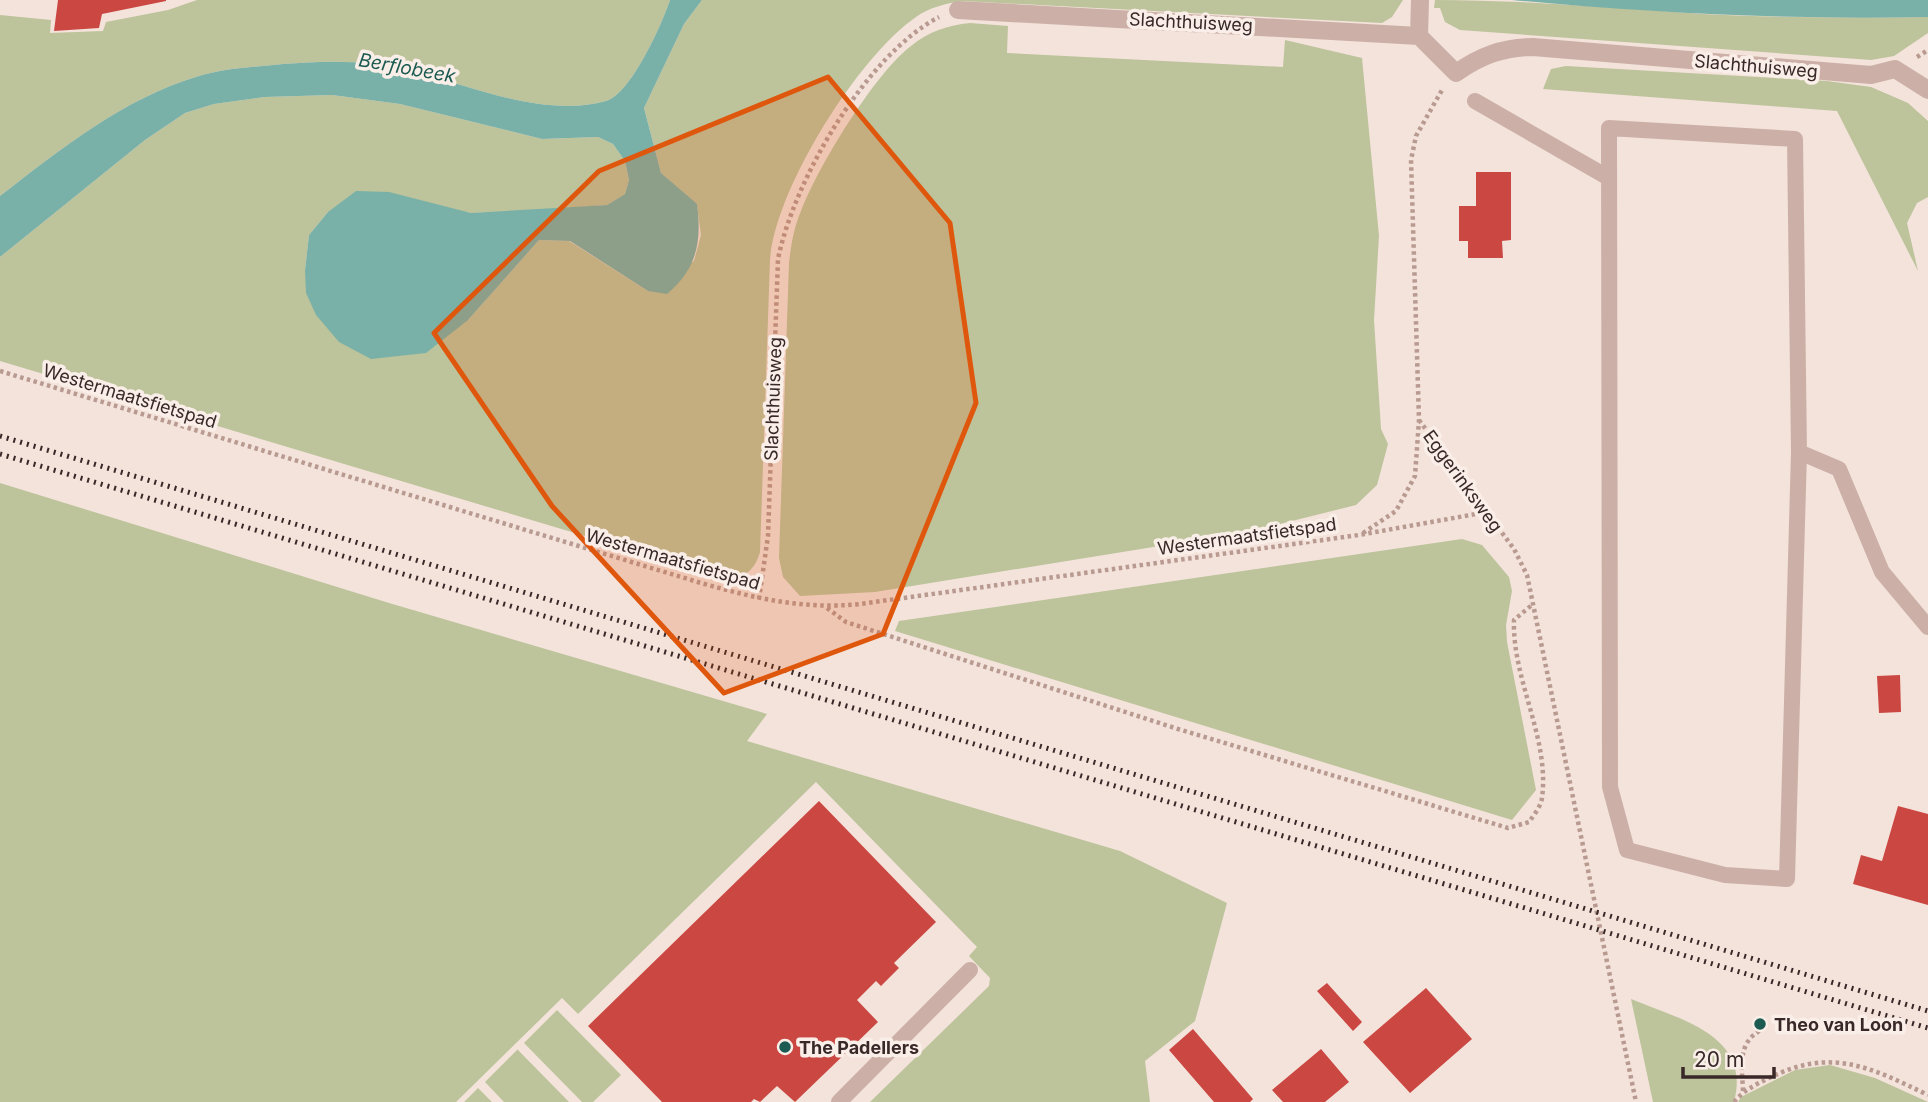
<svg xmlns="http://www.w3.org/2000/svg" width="1928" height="1102" font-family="Inter,sans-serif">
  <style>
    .green { fill: #bdc39b }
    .water { fill: #79b1a8 }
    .building { fill: #cb4742 }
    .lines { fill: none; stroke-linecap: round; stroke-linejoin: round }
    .path { stroke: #b89a91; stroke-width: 4.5; stroke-dasharray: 3.5 3.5; stroke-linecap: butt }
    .service { stroke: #ccb0a7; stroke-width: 16 }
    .minor { stroke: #ccb0a7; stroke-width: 18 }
    .rail { stroke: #382928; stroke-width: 5; stroke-dasharray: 2 5; stroke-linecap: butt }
    .marked { fill: #df570d; fill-opacity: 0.2; stroke: #df570d; stroke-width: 5; stroke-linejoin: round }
    .poi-dot { fill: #1b5b52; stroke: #faeee8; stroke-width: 2.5 }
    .labels { text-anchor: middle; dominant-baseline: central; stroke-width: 7; stroke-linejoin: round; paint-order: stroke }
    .street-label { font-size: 18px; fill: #382928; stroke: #faeee8 }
    .poi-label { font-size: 18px; font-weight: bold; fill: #382928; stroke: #faeee8; text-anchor: start }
    .water-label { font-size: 19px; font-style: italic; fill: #1b5b52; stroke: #faeee8 }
  </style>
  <rect width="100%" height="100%" fill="#f3e3db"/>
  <path class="green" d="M197,0H670C662,24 631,94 606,101C547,118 476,88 420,73C374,60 330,60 283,64C255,67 226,68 199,76C124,98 61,149 0,196V15L51,20L50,33L103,31L106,22L168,10Z
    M702,0H1403L1392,17L1382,23L961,1C945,4 930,7 916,17C858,57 775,189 770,260L760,552C756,567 747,576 732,580L0,361V257L145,140L185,113L214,104L265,97L332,95L400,104L542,139L598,137L613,144L625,161L629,180L625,194L607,205L511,212L471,213L437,207L328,212L309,235L305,270L468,320L539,240L569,241L648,291L694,261L701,235L697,205L661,173L644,108L684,24Z
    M1435,0C1525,0 1614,8 1703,14C1778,18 1853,18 1928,17V33L1894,56L1871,60L1460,30L1445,22L1440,8H1434Z
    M970,23L1008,26L1007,53L1283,67L1285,40L1362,58L1379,236L1374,320L1381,429L1388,444L1377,485L1356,505L1252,531L875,592L800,596L783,577L779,558L789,263C791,245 794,227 801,211C818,167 874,74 911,46C928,32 948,25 970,23Z
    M1566,66L1827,81L1871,87L1908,103L1928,121V197L1917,203L1907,223L1918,271L1837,111L1543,89L1551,69Z
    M0,483L389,603L767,714L747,741L1120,851L1227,903L1195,1021L1145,1061L1150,1102H870L989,986L990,978L969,956L977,947L816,782L578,1014L562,998L456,1102H0Z
    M1462,539L1482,545L1509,577L1512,591L1506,625L1507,642L1536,790L1512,820L895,631L899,621Z
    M1631,999C1678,1019 1752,1034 1734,1102H1653Z
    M557,1010L621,1075L593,1102H582L524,1043Z
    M518,1049V1050L569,1102H504L485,1082Z
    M1830,1065L1875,1078L1928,1102H1738L1741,1097L1795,1070Z
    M478,1088L492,1102H464Z"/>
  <path class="water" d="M670,0H702L684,24L644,108L661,173L697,204C702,241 697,269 667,294L648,291L570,241L539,240L468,320L426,353L371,359L339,342L316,315L306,293L305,270L309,235L328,212L356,191L389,192L471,213L607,205L625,194L629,180L625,161L613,144L598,137L542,139L400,104L332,95L265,97L214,104L185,113L145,140L0,257V196C61,149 124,98 199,76C226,68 255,67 283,64C330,60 374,60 420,73C476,88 547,118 606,101C631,94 662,24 670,0Z
    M1512,0H1928V17C1789,20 1650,13 1512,0Z"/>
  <path class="building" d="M58,0H166V1L102,14L99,28L54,31Z
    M1476,172H1511V240L1502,241L1503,258H1468V241H1459V206H1476Z
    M1900,675L1901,712L1879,713L1877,676Z
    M819,801L936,922L894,963L899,968L881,986L876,981L857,1000L878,1022L795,1102L777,1086L760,1102L754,1099L751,1102H662L588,1026Z
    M1898,806L1928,814V905L1853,884L1861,855L1882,861Z
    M1327,983L1362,1022L1353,1031L1317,991Z
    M1426,988L1472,1039L1410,1093L1363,1042Z
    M1193,1029L1253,1099L1250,1102H1214L1169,1050Z
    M1321,1049L1349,1082L1325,1102H1283L1272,1090Z"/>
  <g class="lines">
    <path class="path" d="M1917,57L1928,50
      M0,371L701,583C754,598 804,610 860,604L1359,535L1487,512
      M1419,420L1514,549L1527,575L1636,1102
      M1363,533L1396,511L1415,476L1419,420L1411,160L1416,136L1442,90
      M759,599L768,536L778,259C794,180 866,55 939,17
      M827,608L846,622L1178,729L1508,828L1529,822C1534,815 1541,806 1542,798C1550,738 1512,680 1514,620L1533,604
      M1743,1091C1742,1066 1737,1043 1761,1030
      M1734,1102C1744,1090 1755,1085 1769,1078C1831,1047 1870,1067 1928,1095"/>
    <path class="service" d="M1475,101L1609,178
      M1799,452L1787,879L1725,875L1627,850L1610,787L1609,128L1795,139L1799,452L1839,469L1882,572L1928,627
      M839,1102L970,970"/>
    <path class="minor" d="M958,10L1419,36L1456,73C1480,56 1503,47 1533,47L1871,75L1895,69L1928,90
      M1419,36L1420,0"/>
    <path class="rail" d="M0,436L1928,1011
      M0,454L1928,1028"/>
  </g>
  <path class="marked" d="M828,77L950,223L976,403L883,634L724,693L552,506L434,333L599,171Z"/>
  <g class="poi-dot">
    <circle cx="1760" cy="1024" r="7"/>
    <circle cx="785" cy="1047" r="7"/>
  </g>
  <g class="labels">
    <g class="street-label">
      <text transform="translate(1191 22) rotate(3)">Slachthuisweg</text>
      <text transform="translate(1756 66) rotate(5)">Slachthuisweg</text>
      <text transform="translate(130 396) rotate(17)">Westermaatsfietspad</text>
      <text transform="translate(773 399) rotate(-88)">Slachthuisweg</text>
      <text transform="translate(1463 481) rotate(54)">Eggerinksweg</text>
      <text transform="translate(1247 536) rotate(-8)">Westermaatsfietspad</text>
      <text transform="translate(673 559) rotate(16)">Westermaatsfietspad</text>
    </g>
    <g class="poi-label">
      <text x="1774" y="1024">Theo van Loon</text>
      <text x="799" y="1047">The Padellers</text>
    </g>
    <g class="water-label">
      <text transform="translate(407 68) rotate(10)">Berflobeek</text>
    </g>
  </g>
  <path d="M1683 1067v10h91v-10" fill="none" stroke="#382928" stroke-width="3.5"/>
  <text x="1694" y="1067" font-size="21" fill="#382928" stroke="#faeee8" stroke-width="5" paint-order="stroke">20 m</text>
</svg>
